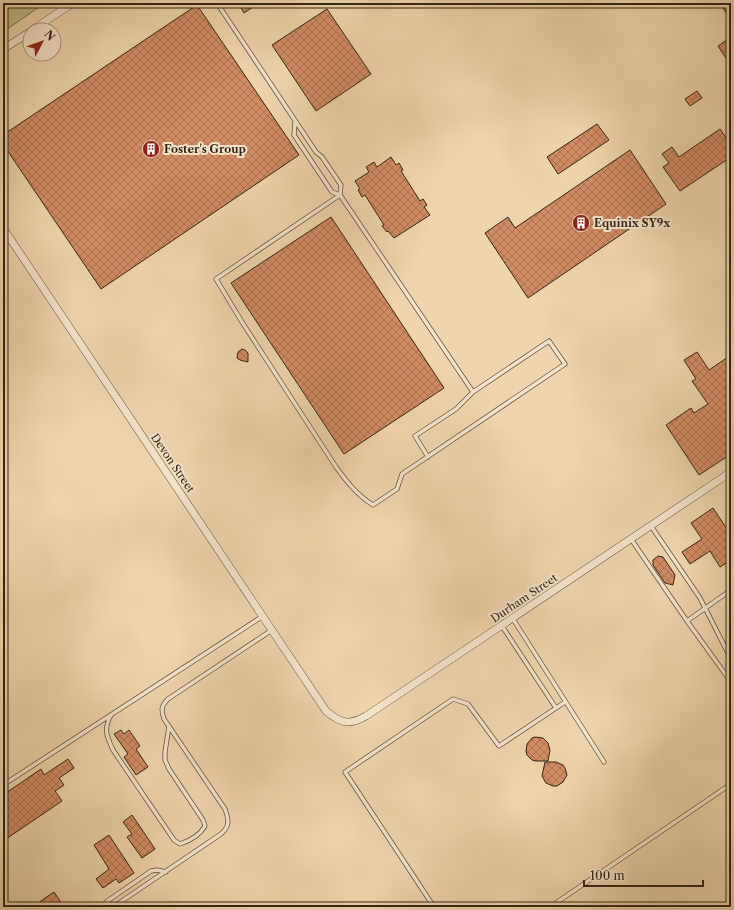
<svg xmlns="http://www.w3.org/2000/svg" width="734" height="910" font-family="'Libre Caslon Text',serif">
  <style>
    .green { fill: #c1ba84; stroke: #7a6f4c }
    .building { fill: url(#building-cross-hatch); stroke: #322415 }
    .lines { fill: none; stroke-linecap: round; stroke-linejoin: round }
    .lane-casing { stroke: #61503b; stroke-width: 5 }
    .street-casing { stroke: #61503b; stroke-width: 8 }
    .lane { stroke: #f5e3ca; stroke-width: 3.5 }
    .street { stroke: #f5e3ca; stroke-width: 7 }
    .labels { text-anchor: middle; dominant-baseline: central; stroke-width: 4; stroke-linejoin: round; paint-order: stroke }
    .poi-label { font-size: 11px; font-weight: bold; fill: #322415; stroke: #f5e3ca; text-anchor: start }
    .street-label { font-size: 11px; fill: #322415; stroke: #f5e3ca }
  </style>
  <defs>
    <pattern id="building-cross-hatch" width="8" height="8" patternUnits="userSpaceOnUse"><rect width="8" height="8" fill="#d28c65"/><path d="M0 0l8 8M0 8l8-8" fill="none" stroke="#ab7252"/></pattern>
  </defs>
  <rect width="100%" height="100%" fill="#efd4ad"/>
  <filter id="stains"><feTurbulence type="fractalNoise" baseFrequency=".005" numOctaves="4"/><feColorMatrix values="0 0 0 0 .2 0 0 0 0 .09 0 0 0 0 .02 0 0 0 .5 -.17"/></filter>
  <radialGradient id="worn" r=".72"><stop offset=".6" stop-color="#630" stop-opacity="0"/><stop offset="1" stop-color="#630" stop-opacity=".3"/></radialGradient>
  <path class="green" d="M3,3H45L3,32Z"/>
  <path class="building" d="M238,3H259L244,13Z
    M731,3V20L723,8Z
    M197,5L299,155L101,289L3,144V135Z
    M327,9L371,74L316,111L272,45Z
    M731,37V66L718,46Z
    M697,91L702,98L690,106L685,99Z
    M597,124L609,140L558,174L547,157Z
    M720,129L731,145V157L680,191L663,167L669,163L662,154L672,147L679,157Z
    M630,150L666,204L528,298L485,233L508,217L515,228Z
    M391,157L396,165L399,163L403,170L401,171L420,201L423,199L427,205L424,207L430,215L394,238L388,231L387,232L382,226L384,225L365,195L362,197L358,190L360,189L355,181L369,172L366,167L374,162L377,167Z
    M331,217L444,388L344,454L231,283Z
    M242,349L245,350L248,353V362L240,360L237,358L238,352Z
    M697,352L709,370L731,355V378L727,381L731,388V454L699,475L666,425L691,408L694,413L708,404L692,381L696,379L684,360Z
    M713,508L731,535V560L720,567L710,551L690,564L682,552L702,539L691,523Z
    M658,556L663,557L675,575L673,585L665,583L653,565V560Z
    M121,730L124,734L129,730L140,746L136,749L148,767L136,775L124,757L128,754L114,734Z
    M535,737L543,738L548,743L550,750L548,761H536L532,760L527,755L526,751L527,744L532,738Z
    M68,759L74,768L59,778L64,785L55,791L62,801L3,841V795L41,769L44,775Z
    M545,762H556L563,765L565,768L567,775L563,782L557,786H553L546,783L542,776Z
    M132,815L155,849L142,858L127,837L132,834L123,822Z
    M109,835L134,873L119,883L116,879L103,888L96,879L109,869L94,845Z
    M54,892L64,907H32Z"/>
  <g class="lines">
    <defs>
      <path id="lane" d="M217,3L316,152L322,157L341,185L340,195
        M295,122L294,135L332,192L340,195L473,392
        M340,195L216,279L242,322L336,467C347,482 357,495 373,505L397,489L402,474L565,364L549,341L473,392L456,409L415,436L428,457
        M651,526L700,598L731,659
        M631,539L687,621L731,682
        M513,619L604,762
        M687,621L731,590
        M502,626L556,708
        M111,715C103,729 107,737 113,750L174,840L180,844C189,841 200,835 205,826L203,820L169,769L165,760V752L169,726
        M3,785L263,616
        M103,907L106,902L151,871L157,870L166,872
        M113,907L221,834C230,826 229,820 225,809L164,719C161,710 161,706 168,699L272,630
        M434,907L345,772L453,699L468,704L499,746L565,702
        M550,907L731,784"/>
      <path id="street" d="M32,30L73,3
        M3,49L30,32
        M3,228L326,711C340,723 349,726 366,716L731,472"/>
    </defs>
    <use href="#lane" class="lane-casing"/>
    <use href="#street" class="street-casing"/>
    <use href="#lane" class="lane"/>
    <use href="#street" class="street"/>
  </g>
  <defs>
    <symbol id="building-disc" viewBox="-11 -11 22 22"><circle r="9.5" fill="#8f2418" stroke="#f5e3ca"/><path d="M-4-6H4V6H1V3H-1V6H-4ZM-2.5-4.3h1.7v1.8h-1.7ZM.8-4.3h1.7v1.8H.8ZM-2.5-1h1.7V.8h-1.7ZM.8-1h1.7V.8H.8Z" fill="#fff"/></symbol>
  </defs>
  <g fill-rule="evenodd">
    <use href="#building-disc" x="141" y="139" width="20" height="20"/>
    <use href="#building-disc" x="571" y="213" width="20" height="20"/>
  </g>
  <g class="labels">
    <g class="poi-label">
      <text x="164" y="149">Foster's Group</text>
      <text x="594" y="223">Equinix SY9x</text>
    </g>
    <g class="street-label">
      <text transform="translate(173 463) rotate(56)">Devon Street</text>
      <text transform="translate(524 598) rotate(-34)">Durham Street</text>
    </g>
  </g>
  <rect width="734" height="910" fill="none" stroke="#efd4ad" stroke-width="16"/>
  <rect x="4" y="4" width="726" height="902" fill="none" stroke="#322415" stroke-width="2"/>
  <rect x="8" y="8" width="718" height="894" fill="none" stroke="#322415"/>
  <g transform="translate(42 42) rotate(49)"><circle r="19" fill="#f5e3ca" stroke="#a79782"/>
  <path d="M0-3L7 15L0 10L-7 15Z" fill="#8f2418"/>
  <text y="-6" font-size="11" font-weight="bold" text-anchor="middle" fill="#322415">N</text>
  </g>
  <path d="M584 880v6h119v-6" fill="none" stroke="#322415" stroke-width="2"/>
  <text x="590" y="880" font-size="12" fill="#322415" stroke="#f5e3ca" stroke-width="3" paint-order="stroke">100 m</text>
  <rect width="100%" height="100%" filter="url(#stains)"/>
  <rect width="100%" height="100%" fill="url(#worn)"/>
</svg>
